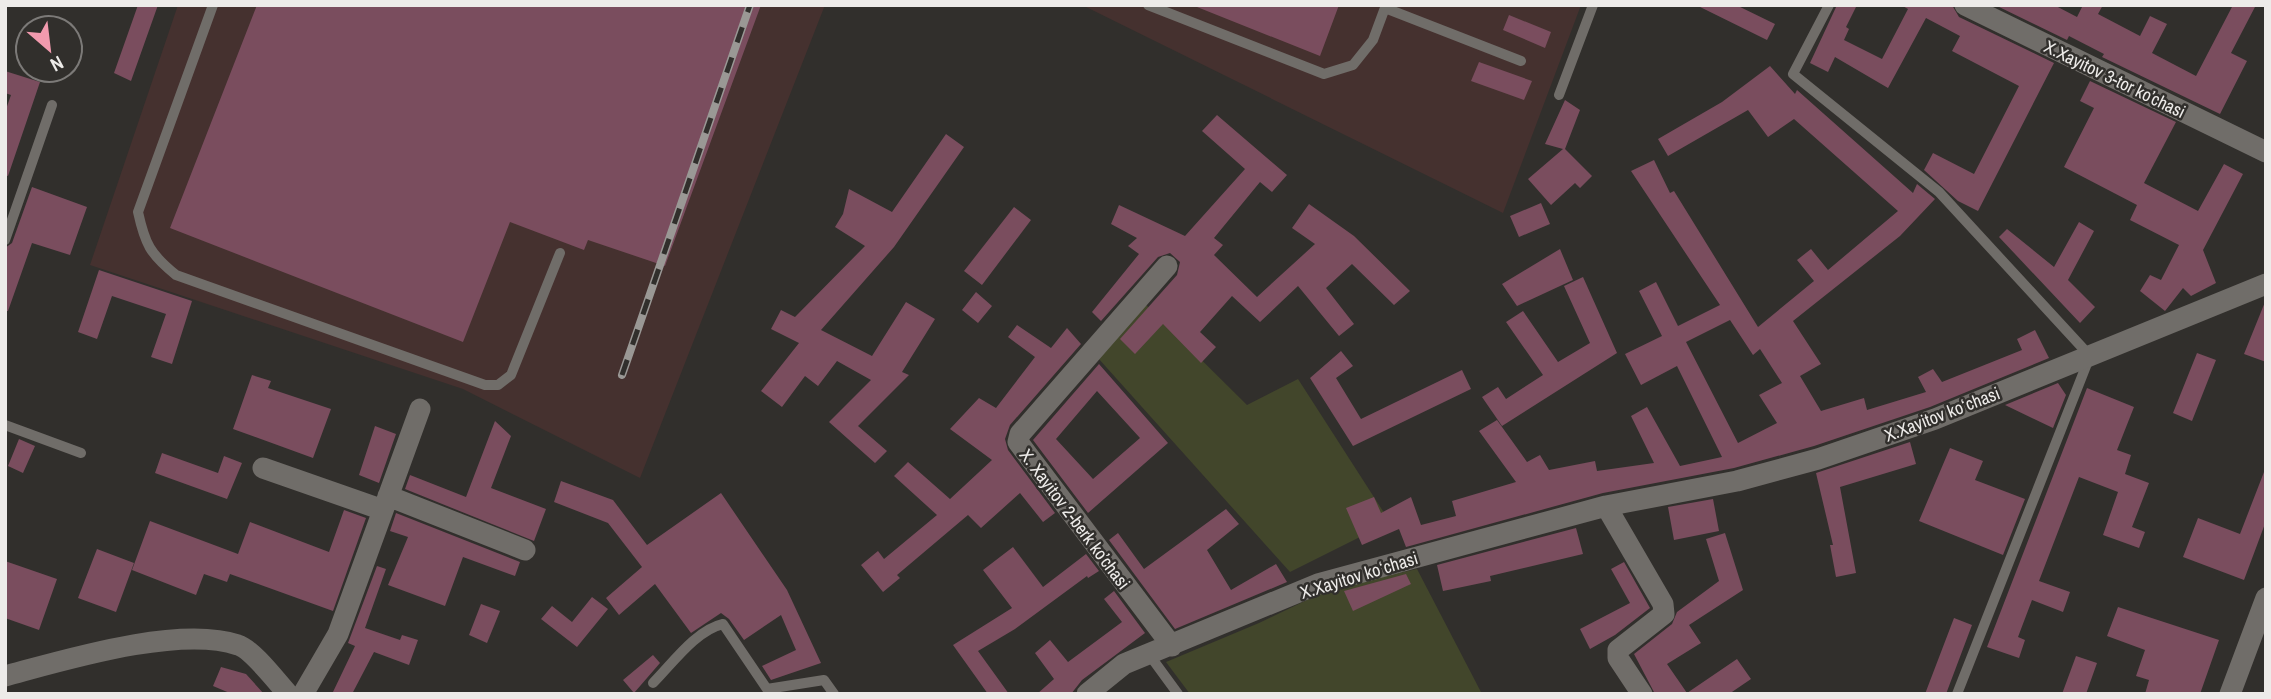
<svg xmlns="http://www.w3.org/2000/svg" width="2271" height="699" font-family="'Archivo Narrow',sans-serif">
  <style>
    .industrial { fill: #45312f }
    .green { fill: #42462b }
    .building { fill: #7a4d5e; fill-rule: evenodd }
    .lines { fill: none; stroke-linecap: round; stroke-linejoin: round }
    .lane { stroke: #706d69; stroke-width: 10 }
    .street { stroke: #706d69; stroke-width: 21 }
    .rail-casing { stroke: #9a9895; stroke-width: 8 }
    .rail { stroke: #312f2c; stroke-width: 5; stroke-dasharray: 16; stroke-linecap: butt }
    .labels { text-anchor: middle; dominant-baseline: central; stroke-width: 5; stroke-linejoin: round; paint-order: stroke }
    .street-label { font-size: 18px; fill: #edebe9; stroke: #312f2c }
  </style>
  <rect width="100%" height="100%" fill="#312f2c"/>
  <path class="industrial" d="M178,5H825L640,478L463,389L90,265Z
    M1082,5H1581L1503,213Z"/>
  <path class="green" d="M1143,302L1247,405L1298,379L1390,522L1290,572L1098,358Z
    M1417,569L1482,694H1190L1166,662L1259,623L1332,588Z"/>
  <path class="building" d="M138,5H158L131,81L114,73Z
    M257,5H761L665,266L588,240L584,250L510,222L463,342L170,228Z
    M1192,5H1339L1320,56Z
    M1696,5H1736L1775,24L1767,40Z
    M1837,5H1857L1846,27L1849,29L1844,40L1882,59L1908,9L1901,5H1952L1959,17L2054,63L1978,211L1958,201L1924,170L1933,153L1974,174L2019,86L1952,51L1960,36L1926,18L1888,88L1835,57L1828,72L1810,63Z
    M1995,5H2054L2077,17L2083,5H2103L2098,14L2140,36L2150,16L2167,24L2152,53L2196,76L2233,5H2256L2231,53L2247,61L2220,114L2102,57L2104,54L2069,36L2067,40Z
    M1509,15L1551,32L1545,48L1503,30Z
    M1479,62L1532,81L1524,100L1471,81Z
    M1770,66L1795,94L1797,90L1913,193L1917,184L1935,199L1900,236L1793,321L1821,364L1800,376L1821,411L1864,398L1867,410L1926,392L1918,377L1933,369L1942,382L2022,350L2017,339L2035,330L2049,358L1930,407L1814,446L1734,468L1603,493L1406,547L1399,529L1362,545L1346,508L1374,497L1381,513L1411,497L1421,525L1456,516L1452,501L1516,482L1479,431L1497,420L1527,462L1540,455L1549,470L1595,461L1597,471L1654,463L1631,416L1647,407L1680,466L1722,457L1677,366L1641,385L1625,354L1662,336L1639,291L1656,282L1678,326L1720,305L1631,171L1654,160L1670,193L1674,191L1758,327L1814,281L1797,260L1811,249L1828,270L1898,211L1794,119L1768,137L1748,110L1668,156L1658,139L1722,102ZM1730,320L1753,355L1760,349L1782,383L1759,395L1777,423L1738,443L1686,342Z
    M5,71L40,82L8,176L5,175V112L11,95L5,93Z
    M2090,81L2176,122L2144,183L2198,211L2224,164L2243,174L2203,250L2216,283L2191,296L2183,288L2165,311L2140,291L2150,275L2161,280L2179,245L2130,220L2137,205L2064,167L2094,108L2080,101Z
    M1565,100L1580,110L1565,149L1592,176L1580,188L1575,183L1551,205L1528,179L1563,149L1545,144Z
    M1217,115L1287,175L1272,192L1260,182L1214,238L1223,245L1214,255L1257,297L1315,244L1292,228L1309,204L1354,236L1410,291L1394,305L1352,264L1326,288L1354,324L1339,336L1298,286L1260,322L1232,296L1200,332L1216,347L1201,363L1163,324L1135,354L1120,339L1177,275L1180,262L1170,253L1158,257L1101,321L1092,312L1139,254L1128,246L1137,238L1111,224L1119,205L1185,236L1245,169L1202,131Z
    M946,134L964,147L894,247L821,330L872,356L906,302L935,319L902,372L909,375L858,426L887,451L875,463L829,422L871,380L837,361L818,386L805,376L782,407L761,391L799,343L771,329L781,310L795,317L865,246L835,227L843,214L849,189L892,212Z
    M32,187L87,207L70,255L32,243L8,311H5V248L12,243Z
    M1541,203L1550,224L1519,237L1510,216Z
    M1014,207L1031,220L982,285L964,271Z
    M2079,222L2094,231L2068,280L2095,307L2080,323L1999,237L2007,229L2054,267Z
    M1560,249L1573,280L1517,306L1502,284Z
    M99,270L192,301L172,364L151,357L166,314L112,296L97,339L78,332Z
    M1583,277L1617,353L1502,426L1482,397L1498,387L1506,399L1543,375L1506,322L1523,311L1558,362L1590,343L1564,286Z
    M976,292L992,306L978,323L962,310Z
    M2265,302L2266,303V362L2244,354Z
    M1017,325L1051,348L1067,328L1081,344L1010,425L1005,439L1008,450L1055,513L1043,522L1020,493L981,528L968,515L897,575L900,578L883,592L861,565L878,551L884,559L937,515L894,476L908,462L950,499L992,460L950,429L979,398L996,408L1035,357L1008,337Z
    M1341,351L1353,366L1336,378L1361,419L1462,370L1471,389L1353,446L1310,378Z
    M2197,353L2216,360L2192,421L2173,413Z
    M1099,364L1168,443L1088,513L1033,440ZM1097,391L1140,438L1093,479L1056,439Z
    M252,375L271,381L268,388L331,409L313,458L233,429Z
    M2058,383L2066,395L2053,428L2005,405Z
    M2087,388L2134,407L2117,450L2131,455L2125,474L2149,483L2132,527L2145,532L2139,548L2103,535L2118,492L2079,477L2039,581L2070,592L2063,612L2032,600L2018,637L2025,640L2019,658L1987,647Z
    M495,421L511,436L491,488L546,509L534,541L405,489L410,475L466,497Z
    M375,426L396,434L379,483L359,475Z
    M19,439L35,446L23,473L8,466Z
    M1910,442L1916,464L1840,487L1856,573L1836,577L1830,545H1833L1816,473Z
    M1950,448L1983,461L1975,480L2025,499L2003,555L1919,521Z
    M162,453L218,473L224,456L242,463L227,499L155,473Z
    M2264,472L2266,521L2244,580L2183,557L2198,518L2240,534Z
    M561,481L613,500L647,545L721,493L787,590L821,663L771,680L762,666L796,650L781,615L744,640L729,619L721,613L691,633L655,584L619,615L606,598L642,567L608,523L554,502Z
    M1713,499L1719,531L1674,540L1668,507Z
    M1226,509L1239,524L1207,550L1231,590L1276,564L1287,582L1175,629L1109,540L1118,533L1144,569Z
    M344,510L366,518L333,611L230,574L227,582L204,574L196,595L132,570L150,521L238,554L250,522L329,552Z
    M396,513L520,562L515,576L463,557L445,606L388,585L408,537L390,531Z
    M1576,528L1583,554L1490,576L1491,581L1443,591L1437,565Z
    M1725,533L1743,590L1689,625L1701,643L1667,664L1687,693L1737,659L1751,679L1729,694H1655L1634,654L1672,624L1677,612L1719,581L1706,539Z
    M1013,547L1043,587L1086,554L1099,571L1088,578L1087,576L1015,629L978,651L1009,694H988L953,645L1012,608L983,570Z
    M97,549L134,563L116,612L78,598Z
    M5,561L57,579L39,630L5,618Z
    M1624,562L1650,608L1615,635L1590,649L1580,629L1630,603L1611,569Z
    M377,566L386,569L365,628L400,640L402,635L418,640L409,665L374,652L352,694H332L355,646L348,643Z
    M1406,574L1411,584L1353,611L1344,591Z
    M1114,591L1145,633L1082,680L1071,694H1037L1054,679L1035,653L1050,640L1068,662L1122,622L1104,599Z
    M592,597L608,609L577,647L541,619L552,606L572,622Z
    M481,604L500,611L487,643L469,635Z
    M2118,607L2219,640L2200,694H2145L2149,680L2136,676L2145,650L2107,636Z
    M1954,618L1972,625L1946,694H1925Z
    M653,655L660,663L634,693L623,680Z
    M2076,656L2097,663L2086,694H2062Z
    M221,667L246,674L264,694H232L213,686Z"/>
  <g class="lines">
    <path class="lane" d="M213,5L138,212C145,244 150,254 176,275L485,385H498L511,375L560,253
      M1148,5L1324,74L1353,65L1373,40L1386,5
      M1829,5L1793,74L1939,192L2090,356L1957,694
      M1385,8L1521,61
      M1559,95L1593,5
      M5,240L52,105
      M5,425L81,453
      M1148,653L1178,694
      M653,683C672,664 696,630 723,624L767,689L824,680L834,694"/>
    <path class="street" d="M1965,5L2266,152
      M1167,266L1020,434L1018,442L1172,646
      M263,468L383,510
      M388,496L525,550
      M1606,506L1663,604L1664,614L1618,650V658L1642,694
      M5,676C65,660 179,625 238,645C252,649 277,682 288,694
      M303,694L338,634L420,409
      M1087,694L1124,664L1318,584L1606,506L1737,481L1818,459L1935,419L2266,284
      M2230,694L2266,598"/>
    <defs>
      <path id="rail" d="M622,375L750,5"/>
    </defs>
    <use href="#rail" class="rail-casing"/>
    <use href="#rail" class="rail"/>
  </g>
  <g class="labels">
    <g class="street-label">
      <text transform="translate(2115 79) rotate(26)">X.Xayitov 3-tor koʼchasi</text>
      <text transform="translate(1942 414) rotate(-21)">X.Xayitov koʻchasi</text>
      <text transform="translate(1075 519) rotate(53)">X. Xayitov 2-berk koʼchasi</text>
      <text transform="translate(1359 575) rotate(-17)">X.Xayitov koʻchasi</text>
    </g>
  </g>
  <rect width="2271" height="699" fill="none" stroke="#edebe9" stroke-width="14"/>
  <g transform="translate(49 49) rotate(152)"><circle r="33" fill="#312f2c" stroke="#7c7a78" stroke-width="2"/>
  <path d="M0-5L12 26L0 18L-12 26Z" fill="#f29aae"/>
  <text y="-10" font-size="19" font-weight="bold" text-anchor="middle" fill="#edebe9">N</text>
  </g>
</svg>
